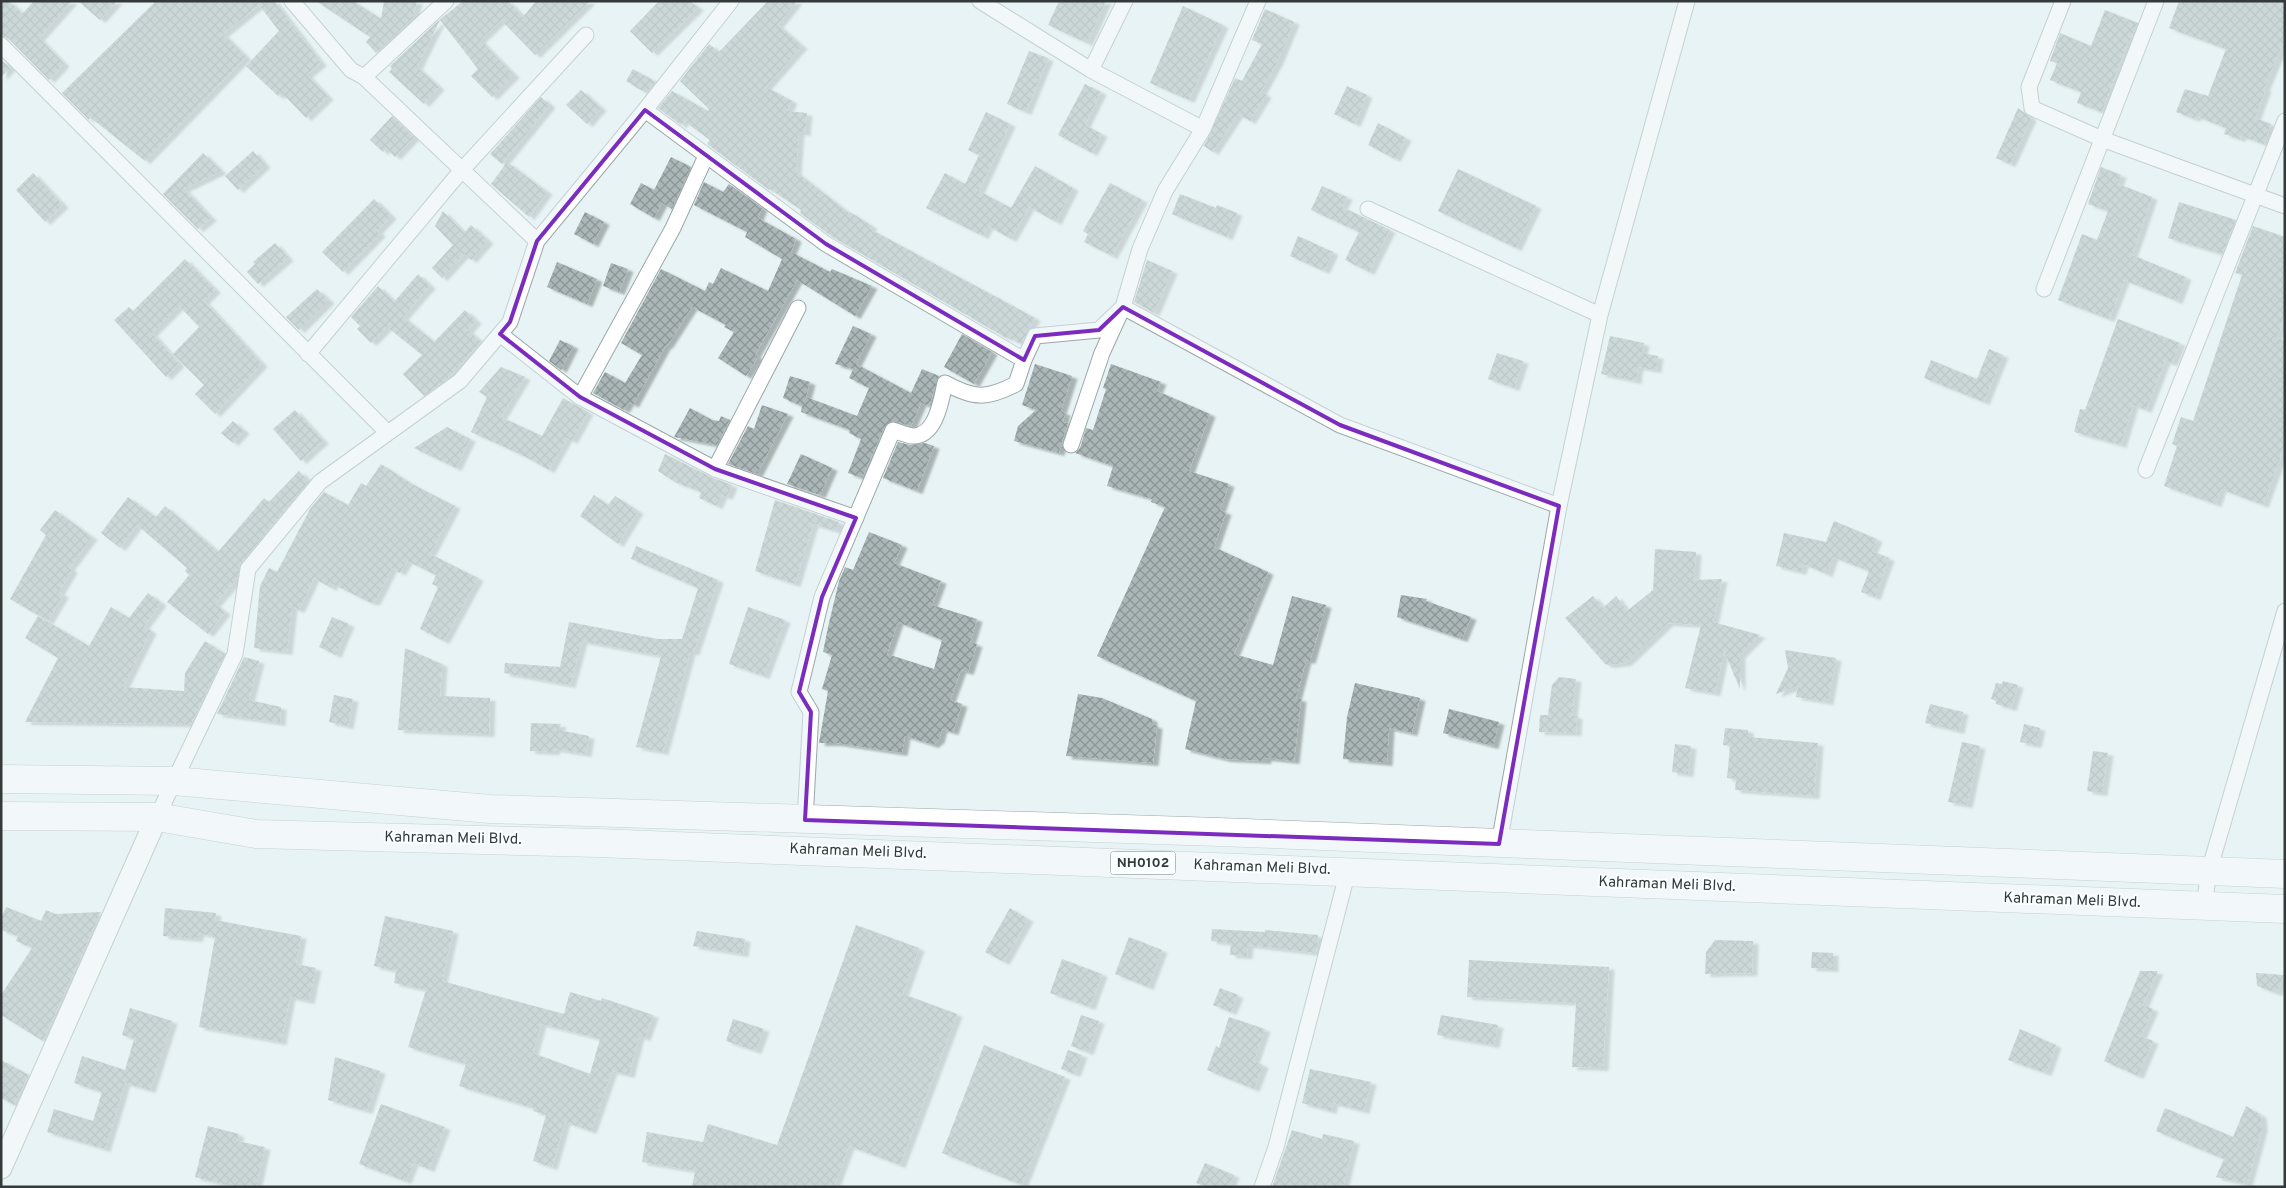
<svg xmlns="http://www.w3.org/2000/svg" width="2286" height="1188" font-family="Overpass,sans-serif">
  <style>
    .building { fill: url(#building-cross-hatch); fill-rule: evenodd; filter: url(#shadow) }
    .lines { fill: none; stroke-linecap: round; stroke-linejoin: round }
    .street-casing { stroke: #9ca7a8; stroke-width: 17 }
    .secondary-casing { stroke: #9ca7a8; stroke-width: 23 }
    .highway-casing { stroke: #9ca7a8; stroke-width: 29 }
    .street { stroke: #fff; stroke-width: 15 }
    .secondary { stroke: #fff; stroke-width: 21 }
    .highway { stroke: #fff; stroke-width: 28 }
    .marked { fill: none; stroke: #7b2cbf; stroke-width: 4; stroke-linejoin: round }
    .labels { text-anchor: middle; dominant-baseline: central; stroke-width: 4; stroke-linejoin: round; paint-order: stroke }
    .shield { fill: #faffff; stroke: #6f7474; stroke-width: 1 }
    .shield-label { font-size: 14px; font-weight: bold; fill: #343939 }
    .street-label { font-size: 15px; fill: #343939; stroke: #faffff }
  </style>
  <defs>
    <pattern id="building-cross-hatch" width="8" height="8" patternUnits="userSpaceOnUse" patternTransform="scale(1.25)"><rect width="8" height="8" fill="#aab6b7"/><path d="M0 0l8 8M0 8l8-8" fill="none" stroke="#8b9596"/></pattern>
    <filter id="shadow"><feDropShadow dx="5.5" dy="3" stdDeviation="1" flood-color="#0004"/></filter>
  </defs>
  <rect width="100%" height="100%" fill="#e7f3f4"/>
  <path class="building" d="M1,1H9L22,14L34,1H72L39,38L64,64L49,80L8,38L1,36Z
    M78,1H117L100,20Z
    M156,1H274L321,63L307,75L328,97L306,118L282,93L278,96L246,66L279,31L259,5L223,34L246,57L145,161L90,117L89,120L62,93Z
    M316,1H353L381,19L384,1H417L413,18L376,53L366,42L370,37Z
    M463,1H508L523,17L536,1H590L535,55L501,20L480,40L514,75L492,97L471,76L478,69L440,20L417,67L439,87L424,104L389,72L392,69L390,66L437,22Z
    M659,1H690L698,8L652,53L630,31Z
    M768,1H797L778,25L802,46L766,87L792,101L787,111L807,113L805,133L799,132L796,172L849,213L850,212L872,226L870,229L1035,318L1021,344L1007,337L1006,338L831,236L800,213L801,210L770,189L769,190L707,144L710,140L684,121L681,125L658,108L672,91L708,111L709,109L680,81L709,44L719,52Z
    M1059,1H1106L1087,43L1048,25Z
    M2179,1H2285V38L2264,89H2266L2255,118L2271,124L2264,144L2241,136L2240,139L2224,134L2226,128L2196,116L2195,119L2176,112L2185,89L2208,96L2226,49L2169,28Z
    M1183,6L1223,25L1189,100L1150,83Z
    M1265,9L1294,22L1278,61L1261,92L1266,95L1250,121L1238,114L1213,152L1204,146L1235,78L1242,81L1262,44L1252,40Z
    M2105,10L2138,23L2130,41H2128L2102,112L2077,103L2081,92L2050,80L2057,63L2050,61L2060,33L2091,46Z
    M1029,51L1048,58L1026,112L1007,104Z
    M1,59L10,68L1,77Z
    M633,69L656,82L646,93L626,81Z
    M1085,84L1101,92L1085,125L1102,134L1092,153L1058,135Z
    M1347,86L1367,95L1355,124L1334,114Z
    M581,90L601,108L587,124L566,105Z
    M541,97L550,105L502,164L490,154Z
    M2018,108L2031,118L2010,164L1996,158Z
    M986,112L1010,124L979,191L1011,208L1035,166L1073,188L1056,222L1029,207L1011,239L988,226L983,236L926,208L945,173L965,184L979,155L968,150Z
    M392,116L414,137L395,157L386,148L383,152L370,140Z
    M1378,123L1406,138L1395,159L1368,145Z
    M253,151L265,165L238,190L225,176Z
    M203,153L221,171L184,189L211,218L198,229L163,194Z
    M671,157L691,167L672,209L662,203L654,218L630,204L641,183L654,190Z
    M507,162L547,192L529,217L491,184Z
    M2101,167L2121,175L2118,184L2152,197L2132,255L2186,277L2177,301L2124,280L2109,319L2058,300L2082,234L2097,240L2108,211L2088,204Z
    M1458,169L1536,206L1516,248L1438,211Z
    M33,173L63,205L45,222L16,190Z
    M704,182L723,192L729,184L762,208L758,218L796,239L791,252L830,272L832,269L872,286L855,316L797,280L755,355L758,357L746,376L718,358L734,332L724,327L726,325L692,307L667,346L666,345L633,405L629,402L624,410L593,393L605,372L625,383L642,355L621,343L661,269L705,291L709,282L713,284L721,268L768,291L782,259L745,237L747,232L694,205Z
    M1110,183L1142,200L1112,256L1084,242L1088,234L1083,231Z
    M1322,186L1347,197L1342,207L1390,230L1369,272L1345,260L1359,232L1311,210Z
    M1180,194L1216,208L1217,205L1237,213L1227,237L1172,214Z
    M374,199L391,216L377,231L380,234L343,272L322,252Z
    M2179,202L2236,220L2222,254L2168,238Z
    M443,211L464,233L471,225L488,241L471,260L464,254L442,278L432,268L453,245L435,226Z
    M585,212L604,222L593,244L574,234Z
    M2253,226L2285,237V315L2277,338L2285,341V445L2263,505L2221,489L2216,504L2164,486L2177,446L2172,444L2181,417L2193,421L2242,275L2235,273Z
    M1298,236L1333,252L1324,271L1290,256Z
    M275,243L288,258L258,284L247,272L255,264L253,262Z
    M185,259L215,290L204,301L262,364L215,414L195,394L204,385L173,354L199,327L179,306L152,333L179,364L166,377L114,320L129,307L133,311Z
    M1147,260L1172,271L1154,313L1134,302Z
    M557,262L597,279L587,304L547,287Z
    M611,263L628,269L619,292L603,286Z
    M418,274L430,286L403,317L434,342L465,310L476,321L468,330L481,342L446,380L424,396L403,374L422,355L387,327L371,343L357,329L360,326L351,317L378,286L394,302Z
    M317,289L329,301L299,330L286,317Z
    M2118,319L2180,343L2172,363L2165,361L2146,410L2133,405L2121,445L2074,432L2080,409L2085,410Z
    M853,326L871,334L856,364L911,393L922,369L939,376L929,406L921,403L911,426L892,421L885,426L862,478L848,473L861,439L849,433L850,430L801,412L802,406L783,398L790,376L810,382L806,397L857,416L869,388L849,378L855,365L853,369L835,364Z
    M962,334L992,352L974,384L944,367Z
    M1610,336L1644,343L1642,353L1658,356L1656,370L1638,367L1636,381L1601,374Z
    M560,340L573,346L561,370L549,361Z
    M1989,349L2003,355L1984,402L1924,378L1931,360L1977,379Z
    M1497,353L1523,361L1514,388L1488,379Z
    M1035,364L1072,376L1061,411L1065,413L1063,422L1068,423L1062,442L1063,449L1060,448L1059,453L1014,441L1018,426L1036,410L1022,405Z
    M1111,364L1161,382L1157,391L1210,414L1189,471L1229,484L1220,510L1226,512L1214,547L1268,572L1234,654L1273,665L1292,596L1326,605L1310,661L1306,660L1296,698L1301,699L1294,761L1266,758V761L1225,759L1185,749L1196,701L1097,656L1165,507L1151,502L1152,499L1107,486L1113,466L1075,453L1080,448L1086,428L1093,430L1106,389L1103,388Z
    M501,367L525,377L501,417L542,436L563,398L588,412L572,441L567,438L549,470L522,455L471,432L487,397L479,392Z
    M762,405L788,414L757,474L728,464L748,426L754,429Z
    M690,408L712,420L719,421L721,416L730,420L717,445L674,437Z
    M295,410L323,441L301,461L273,429Z
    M233,421L244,431L233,443L221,433Z
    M447,427L470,439L456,468L414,448Z
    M898,442L910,445L925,443L934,446L917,491L883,478Z
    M665,454L711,477L732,485L727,497L722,495L717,506L699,498L701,492L675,482L658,471Z
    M801,454L832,468L820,495L787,484Z
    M381,464L412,484L455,506L430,554L478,578L444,641L420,629L438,587L432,584L436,575L407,561L400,573L392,568L375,602H369L333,584L331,588L314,578L299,610L292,607L287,652L254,648L260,586L269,568L277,572L310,509L324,492L348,505L361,483L366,486Z
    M299,471L309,481L241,563L237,579L215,604L225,612L208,634L167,602L189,575L185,571L187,568L137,525L120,548L101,533L128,497L156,517L165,506L218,552L264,498L269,502Z
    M594,495L608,505L615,496L638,511L618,544L580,516Z
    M775,500L839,522L836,531L813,524L795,584L755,571Z
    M55,510L92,537L69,568L72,570L59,592L63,595L48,621L10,599L46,535L40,530Z
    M1834,521L1877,539L1872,551L1889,558L1875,597L1861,592L1869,571L1833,557L1827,574L1803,564L1801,572L1776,566L1784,533L1826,542Z
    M869,532L902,545L894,563L941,581L932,605L977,619L970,642L977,644L968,672L961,670L950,700L962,704L953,732L942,729L939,740L933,745L905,736L902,753L836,743H819L828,691L822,689L832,655L823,652L828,627L839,581L845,567L853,570ZM898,622L942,640L934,669L887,654Z
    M636,546L718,580L694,652H690L663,752L636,747L661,656L582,641L570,685L504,673L505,663L560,667L569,622L658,639H682L698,588L631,559Z
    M1655,549L1696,552L1694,580L1722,579L1713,622L1760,635L1740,655V689L1724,651L1715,693L1685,688L1701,625L1668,623L1626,663L1609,665L1605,664L1565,618L1593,596L1603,608L1616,596L1627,611L1653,590Z
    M148,593L161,603L144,626L151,631L123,687L184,691L185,673L205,641L225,654L191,724L25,722L58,658L25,638L38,616L89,646L111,607L129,618Z
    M1401,595L1427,599L1426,601L1471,617L1462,639L1397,617Z
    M748,607L785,620L764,676L729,664Z
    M332,617L349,624L336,655L319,647Z
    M405,648L442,664L440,696L490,698L489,734L398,730Z
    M1785,650L1836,658L1828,702L1796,697L1798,686L1776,694L1788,668Z
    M244,657L259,661L249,700L281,707L280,723L217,714Z
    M1559,677L1576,679L1572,715L1577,716L1576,733L1539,732L1540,715H1548L1552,685Z
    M2003,681L2018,685L2011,708L1996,704V701L1991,699L1996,683L2002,684Z
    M1355,683L1420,698L1412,733L1389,728L1387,763L1343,759L1347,717Z
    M1078,694L1102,698L1152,719V724L1157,726L1153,763L1066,756Z
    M334,695L353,699L348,726L329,722Z
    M1930,704L1963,712L1959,731L1925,723Z
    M1449,709L1499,722L1493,746L1443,733Z
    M531,723L561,724L559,730L589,736L586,754L555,749L554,752L530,751Z
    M2024,724L2040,728L2036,745L2020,742Z
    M1725,728L1748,730V737L1818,743L1814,796L1735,790L1736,779L1727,778L1730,746L1723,745Z
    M1962,742L1980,746L1967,805L1948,802Z
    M1675,744L1691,746L1688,774L1672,772Z
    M2093,751L2108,753L2102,793L2087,791Z
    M6,907L41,921L46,910L55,914L101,912L43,1041L1,1015V995L32,948L16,941L18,936L1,930V919Z
    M165,908L216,913L215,920L301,936L296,964L316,968L309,1001L290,997L281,1042L199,1027L215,937L199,933L197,939L163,936Z
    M1010,908L1028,919L1004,962L985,952Z
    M385,916L453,931L442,981L564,1014L570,992L601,1001L602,998L653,1015L645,1038L639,1036L629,1075L612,1071L591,1131L565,1122L552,1167L533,1161L546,1115L533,1111L534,1108L459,1086L466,1064L408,1047L426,990L394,983L396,971L374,966ZM541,1024L600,1039L590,1074L533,1053Z
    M856,925L919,948L903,994L957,1014L900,1165L849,1146L834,1187H692L695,1171L642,1162L647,1132L703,1142L708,1124L777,1145Z
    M1212,929L1265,932V930L1318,935L1316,953L1248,945L1247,956L1230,955L1231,943L1211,941Z
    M697,931L745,939L743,954L693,946Z
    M1129,937L1162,950L1148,987L1115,974Z
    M1715,940L1753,941L1752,973L1705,974L1706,952Z
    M1812,952L1833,953V969L1811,968Z
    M1062,959L1102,974L1090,1007L1050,993Z
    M1469,960L1609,967L1603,1068L1572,1067L1576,1003L1467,997Z
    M2140,971H2158L2143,1005L2153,1009L2141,1036L2153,1041L2138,1076L2104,1061Z
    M2256,973L2284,975L2277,993L2257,986Z
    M1220,988L1238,995L1231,1012L1213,1005Z
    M130,1008L172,1021L150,1090L125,1083L105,1149L47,1132L54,1109L93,1121L102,1092L74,1083L82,1056L125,1070L134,1039L122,1035Z
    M1081,1015L1099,1021L1088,1052L1071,1046Z
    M1441,1015L1498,1025L1494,1045L1437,1035Z
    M1229,1017L1265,1029L1254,1061L1263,1065L1254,1089L1207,1070L1216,1046L1219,1048Z
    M733,1019L764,1029L756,1051L726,1041Z
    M2020,1029L2056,1045L2046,1073L2008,1060Z
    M984,1045L1065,1077L1022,1185L942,1153Z
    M1068,1050L1082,1055L1075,1074L1061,1069Z
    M335,1057L380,1071L367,1111L328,1100Z
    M1,1060L29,1075L14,1105L1,1098Z
    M1310,1069L1371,1082L1364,1111L1333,1103L1331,1111L1302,1103Z
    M381,1104L445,1127L429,1169L413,1163L406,1181L359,1164Z
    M2246,1106L2261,1115L2262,1129L2247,1184L2216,1177L2224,1159L2156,1131L2165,1108L2233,1137Z
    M208,1126L239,1134L237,1141L265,1147L256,1187H235L195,1177Z
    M1292,1130L1322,1139L1323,1134L1354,1141L1343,1187H1272Z
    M1205,1163L1234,1175L1229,1187H1206L1196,1183Z"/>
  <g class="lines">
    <defs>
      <path id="street" d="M292,1L351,70L364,77L537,241
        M980,1L1091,70L1203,129
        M2063,1L2029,87L2032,108L2102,139L2285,206
        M1,45L388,433
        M1091,70L1125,1
        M364,77L446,1
        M645,110L826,244L1024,360L1035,336L1099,330L1123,307L1340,425L1559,506
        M1368,209L1600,315
        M2044,289L2156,1
        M500,334L580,397L715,469L856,518
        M308,354L461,171L586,35
        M580,397L673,228L706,156
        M1071,445L1102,353L1123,307L1140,249L1165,191L1203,129L1258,1
        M715,469L798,308
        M2146,470L2285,121
        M157,817L235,654L248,569L320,482L460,381L510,322L537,241L645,110L731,1
        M805,820L811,712L799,692L822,597L893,430C899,432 906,435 912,436C936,437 941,401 945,383C974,399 987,399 1016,384L1024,360
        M1499,844L1559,506L1600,315L1687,1
        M2204,906L2209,871L2285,611
        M1262,1187L1276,1147L1348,871"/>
      <path id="secondary" d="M1,1168L157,817"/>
      <path id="highway" d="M1,779L174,781L490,809L1219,832L2285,874
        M1,816L157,817L256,834L598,843L2285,909"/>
    </defs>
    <use href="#street" class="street-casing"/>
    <use href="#secondary" class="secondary-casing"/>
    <use href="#highway" class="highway-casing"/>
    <use href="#street" class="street"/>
    <use href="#secondary" class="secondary"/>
    <use href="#highway" class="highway"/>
  </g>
  <path d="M0 0H2286V1188H0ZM645,110L826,244L1024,360L1035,336L1099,330L1123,307L1340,425L1559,506L1499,844L805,820L811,712L799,692L822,597L856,518L715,469L580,397L500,334L510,322L537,241Z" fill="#e7f3f4" fill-opacity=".55" fill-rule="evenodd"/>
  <path class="marked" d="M645,110L826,244L1024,360L1035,336L1099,330L1123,307L1340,425L1559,506L1499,844L805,820L811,712L799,692L822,597L856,518L715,469L580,397L500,334L510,322L537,241Z"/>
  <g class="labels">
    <rect class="shield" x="1110.5" y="851.5" width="65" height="23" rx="4"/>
    <g class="shield-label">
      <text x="1143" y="863">NH0102</text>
    </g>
    <g class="street-label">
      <text transform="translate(453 839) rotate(1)">Kahraman Meli Blvd.</text>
      <text transform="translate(858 852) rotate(2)">Kahraman Meli Blvd.</text>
      <text transform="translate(1262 868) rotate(2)">Kahraman Meli Blvd.</text>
      <text transform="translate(1667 885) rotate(2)">Kahraman Meli Blvd.</text>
      <text transform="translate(2072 901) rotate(2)">Kahraman Meli Blvd.</text>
    </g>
  </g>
  <rect width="2286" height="1188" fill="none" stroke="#343939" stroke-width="5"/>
</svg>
